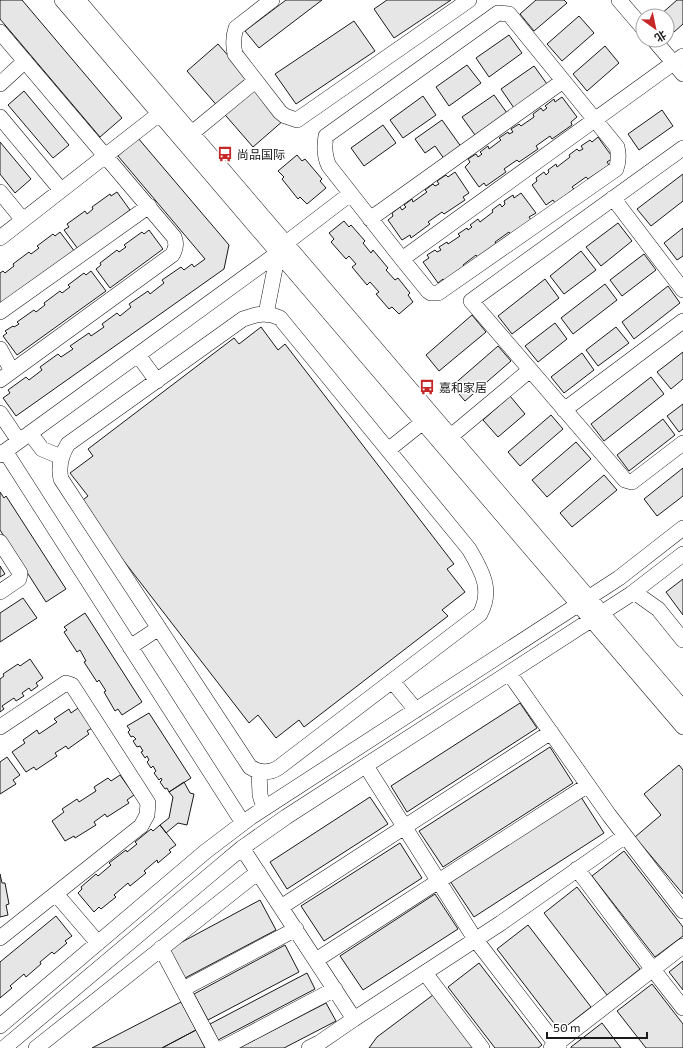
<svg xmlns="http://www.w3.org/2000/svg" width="683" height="1048" font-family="Commissioner,'Noto Sans SC',sans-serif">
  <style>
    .building { fill: #e6e6e6; stroke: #1a1a1a }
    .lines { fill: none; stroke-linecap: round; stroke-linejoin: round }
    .minor-casing { stroke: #1a1a1a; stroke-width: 16 }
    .minor { stroke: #fff; stroke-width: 15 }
    .labels { text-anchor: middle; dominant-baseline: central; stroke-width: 3; stroke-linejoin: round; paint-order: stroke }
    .poi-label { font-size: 12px; fill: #1a1a1a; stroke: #fff; text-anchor: start }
  </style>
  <rect width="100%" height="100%" fill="#fff"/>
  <path class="building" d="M0,0H22L122,118L100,137L0,19Z
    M286,0H322L259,48L245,31Z
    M387,0H451L394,38L374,9Z
    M536,0H564L567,3L534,31L520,14Z
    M677,0H683V24L674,32L667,24V16H660V15Z
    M579,16L594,33L562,61L547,44Z
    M354,21L375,51L296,104L275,74Z
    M509,35L522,53L489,77L476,58Z
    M218,44L284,120L253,147L187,71Z
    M605,46L619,63L587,91L573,74Z
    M467,65L481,83L449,106L436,87Z
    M534,66L547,84L514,108L501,89Z
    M24,91L69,145L53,158L8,105Z
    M494,95L507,113L475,135L462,117Z
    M423,96L436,115L403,138L390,120Z
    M562,97L577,117L571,122L572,125L552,139L550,136L536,146L538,149L519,162L517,160L504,169L506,172L486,186L484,183L479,187L465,167L470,162L468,159L476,154L478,157L482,154L480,152L488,146L489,149L501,140L499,138L508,132L509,134L513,132L511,129L519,124L521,126L534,117L533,114L541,108L543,111L547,108L545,106L554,99L555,102Z
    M662,110L673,126L639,150L628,134Z
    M442,120L462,148L445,160L435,146L425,153L415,139Z
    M383,125L396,143L364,166L351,148Z
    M598,137L613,158L607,162L609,165L588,179L586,177L572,187L574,189L555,203L553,200L546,205L532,185L537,181L536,178L544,172L546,175L549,172L548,170L556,164L557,167L570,157L569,155L577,149L579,151L583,149L581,146L590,140L592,142Z
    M138,138L229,245L224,269L16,416L3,398L10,393L8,390L26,377L29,380L42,370L40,367L58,354L61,357L73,349L70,346L89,333L91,336L104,327L102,324L117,313L120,316L131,307L129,304L148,291L150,294L164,283L162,280L181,267L184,270L192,264L194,267L205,259L118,156Z
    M0,142L31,179L15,193L0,174Z
    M297,155L302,161L305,159L322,179L320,181L326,188L307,204L300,197L298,199L282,179L284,177L278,171Z
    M455,172L469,193L463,197L465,200L444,214L442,212L428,222L430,224L411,238L410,235L402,240L388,220L393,216L392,213L400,207L402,210L406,207L404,205L412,199L413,202L427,192L425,190L433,184L435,186L439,184L437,181L446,175L448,177Z
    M683,174V201L651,226L637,209Z
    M117,192L130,210L78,249L64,230L69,227L67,224L85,211L87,214L93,209L92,207L110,194L111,196Z
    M521,193L536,213L529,217L531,220L511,235L509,232L495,242L497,245L478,258L476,255L463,265L465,268L445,282L443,279L438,283L423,262L429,258L427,255L435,250L437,252L441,250L439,247L447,242L448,244L460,236L458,234L467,228L468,230L472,227L470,225L478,219L480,222L493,212L492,210L500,204L502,207L505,204L504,201L513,195L514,198Z
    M344,221L349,227L351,225L365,241L363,243L371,253L373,250L388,268L386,270L395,280L398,278L410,293L408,295L413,302L399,314L392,307L389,309L376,294L379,292L370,282L367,285L352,267L356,264L349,256L346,259L331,242L334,239L329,233Z
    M618,223L632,241L601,266L586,247Z
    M683,228V256L677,260L664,243Z
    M149,230L163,249L110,288L96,269L101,265L100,263L117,250L119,252L126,247L124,245L142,232L144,234Z
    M60,232L75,252L0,307V273L3,271L5,273L14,266L13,264L29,252L31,254L39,248L37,246L53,234L55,236Z
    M581,251L596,270L564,294L550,276Z
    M644,254L656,270L622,296L610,280Z
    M91,271L106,291L17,355L3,336L7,333L5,331L13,326L14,327L19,324L17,322L34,310L36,312L45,305L44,303L60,291L62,293L70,287L68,285L84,273L86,275Z
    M545,279L559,298L512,334L498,316Z
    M605,284L617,300L573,334L561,318Z
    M668,286L680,303L634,339L622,322Z
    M472,315L486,332L439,371L426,355Z
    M555,323L567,339L538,362L525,346Z
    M261,327L278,350L285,344L454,564L447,569L465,592L442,610L448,616L304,727L299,720L276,738L258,715L249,723L79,503L88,496L70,473L93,456L88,449L234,338L239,344Z
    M616,327L629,343L598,366L586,350Z
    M498,346L511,361L465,401L452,386Z
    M683,352V379L671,389L657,372Z
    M582,353L594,370L564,393L551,377Z
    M651,377L664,394L604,441L591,424Z
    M510,396L525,414L498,437L483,420Z
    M683,404V429L679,432L667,416Z
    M551,415L563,429L520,466L508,452Z
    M663,419L675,435L629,471L617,455Z
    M576,442L591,459L547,497L532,480Z
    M683,468V496L657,516L644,499Z
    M604,475L617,490L572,527L560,513Z
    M0,492L4,498L6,496L66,589L46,602L0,530Z
    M0,566L5,574L0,577Z
    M683,579V615L666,592Z
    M23,598L37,618L0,642V613Z
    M85,613L142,702L122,715L118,709L115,711L104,692L106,691L99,680L97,682L84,662L86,661L80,650L77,652L64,632L67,630L64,627Z
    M30,659L43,678L36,683L38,686L31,691L29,688L22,693L24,696L16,701L14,698L2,706L4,709L0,712V679L4,676L3,674L18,664L20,666Z
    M520,703L537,728L407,812L391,786Z
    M81,706L94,727L87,731L89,734L68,749L66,746L55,753L57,756L36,770L34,767L26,772L12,752L25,743L23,740L37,730L39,734L57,722L54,719L69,709L71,713Z
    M149,713L191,778L169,792L167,788L165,789L160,782L162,780L161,778L159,780L154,773L156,771L153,766L151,768L147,762L149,760L147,756L145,758L141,752L143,751L140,746L137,747L133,741L136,739L133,736L131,737L128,732L130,730L127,726Z
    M550,747L573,783L443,867L419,831Z
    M7,757L20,775L13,780L16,784L0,794V762Z
    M679,765L683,770V894L635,837L661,815L644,794Z
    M120,775L134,795L127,800L129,803L107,817L105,814L94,822L96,825L75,838L74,836L65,841L52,821L64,812L62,809L77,799L79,802L96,791L94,787L108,778L111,781Z
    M184,782L190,793L194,794L187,825L178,823L166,833L160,825L169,818L173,797L169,792Z
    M370,797L388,824L287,889L270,862Z
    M581,797L604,833L474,917L450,881Z
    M160,825L176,845L169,850L171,852L158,863L157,860L144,871L146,873L130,886L128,883L114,895L116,897L101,909L99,907L94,912L78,893L82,889L81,887L96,874L98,876L111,865L109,863L126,850L127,852L137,844L135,842L151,829L153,831Z
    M400,843L422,878L324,941L301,906Z
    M624,851L683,927V936L655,957L592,876Z
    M0,874L2,883H5L9,904L6,905L8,915L0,917Z
    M577,887L640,969L607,995L544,913Z
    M435,894L458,929L363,990L340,956Z
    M260,900L276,930L185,978L169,949Z
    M56,916L72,936L65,941L67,943L54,954L52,952L40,962L41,964L26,977L24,974L10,986L12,988L0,998V962Z
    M528,925L591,1007L560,1031L497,949Z
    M285,945L299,972L208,1020L194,994Z
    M683,961V990L669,972Z
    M479,963L542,1045L538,1048H495L448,987Z
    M307,973L315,989L218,1040L210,1024Z
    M652,984L683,1024V1048H646L617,1011Z
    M433,995L473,1048H369L377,1037Z
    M181,1002L196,1030L162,1048H92Z
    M326,1003L336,1021L284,1048H239Z
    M602,1023L621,1048H571V1047Z
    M196,1030L205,1048H162Z"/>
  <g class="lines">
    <defs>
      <path id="minor" d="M62,0L683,727
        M78,0L683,708
        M272,0L236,28C233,37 233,45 235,54L280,112L285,116L297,120L469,0
        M619,0L643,28
        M498,13L509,14L617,147C619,155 619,161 616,169L438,293H431L428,291L402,259L329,166C324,156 324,147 326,136Z
        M0,32L174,237C177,244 176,249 172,255L0,380
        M654,40L683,74
        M0,84L25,61
        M0,117L61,190
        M192,133L255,81
        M683,148L471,301L625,480L632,482L683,443
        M0,192L23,220
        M613,198L683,290
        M370,219L563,81
        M0,238L159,114
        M286,243L350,194
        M402,259L683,56
        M0,312L149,206
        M263,314L272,315L280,318L469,549C482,571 493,590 480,614L278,768C268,774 259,773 250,767L61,479C58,466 61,455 68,444L243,319L256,315Z
        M266,314L278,253
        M0,349L12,371
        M138,355L157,381
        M564,410L683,321
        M0,413L19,441
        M30,433L42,449L61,457
        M451,436L530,370
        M388,450L423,422
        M5,451L243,823
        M0,455L278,253
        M0,542L20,573L19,579L0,592
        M634,592L658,609L683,640
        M130,647L159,628
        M509,673L609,815L683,911
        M392,681L416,710
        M0,727L66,683L72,685L148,803L147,815L141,826L0,938
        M366,766L475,939L559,1048
        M259,772L260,795L264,808
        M242,848L354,1019L501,923L625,836
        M577,869L637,949L683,1008
        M56,894L98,943
        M281,907L551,732
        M161,948L214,1048
        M316,960L588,785
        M425,973L482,1048
        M183,989L296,929
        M0,1026L205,852L251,817L619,578L683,528
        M4,1048L218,868L242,848L286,817L631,594L683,554
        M36,1048L258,872
        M223,1048L335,989
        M309,1048L319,1043L354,1019
        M551,1048L683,946"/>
    </defs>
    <use href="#minor" class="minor-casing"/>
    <use href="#minor" class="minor"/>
  </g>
  <defs>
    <symbol id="bus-bare" viewBox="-9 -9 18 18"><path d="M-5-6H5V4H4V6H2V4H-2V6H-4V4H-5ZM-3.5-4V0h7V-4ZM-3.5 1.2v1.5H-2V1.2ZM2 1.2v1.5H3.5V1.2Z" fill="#c62828" stroke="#fff" stroke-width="2.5" paint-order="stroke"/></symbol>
  </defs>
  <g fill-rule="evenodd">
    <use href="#bus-bare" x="214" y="143" width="22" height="22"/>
    <use href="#bus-bare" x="416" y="376" width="22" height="22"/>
  </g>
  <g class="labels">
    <g class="poi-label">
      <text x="237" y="154">尚品国际</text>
      <text x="439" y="387">嘉和家居</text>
    </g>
  </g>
  <g transform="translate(655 28) rotate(147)"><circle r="19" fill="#ffffff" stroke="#a3a3a3"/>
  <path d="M0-3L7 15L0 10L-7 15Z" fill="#c62828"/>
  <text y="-6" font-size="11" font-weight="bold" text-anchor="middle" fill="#1a1a1a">北</text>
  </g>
  <path d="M547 1032v6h100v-6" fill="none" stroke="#1a1a1a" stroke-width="2"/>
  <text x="553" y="1032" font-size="12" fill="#1a1a1a" stroke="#ffffff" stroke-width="3" paint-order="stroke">50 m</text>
</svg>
